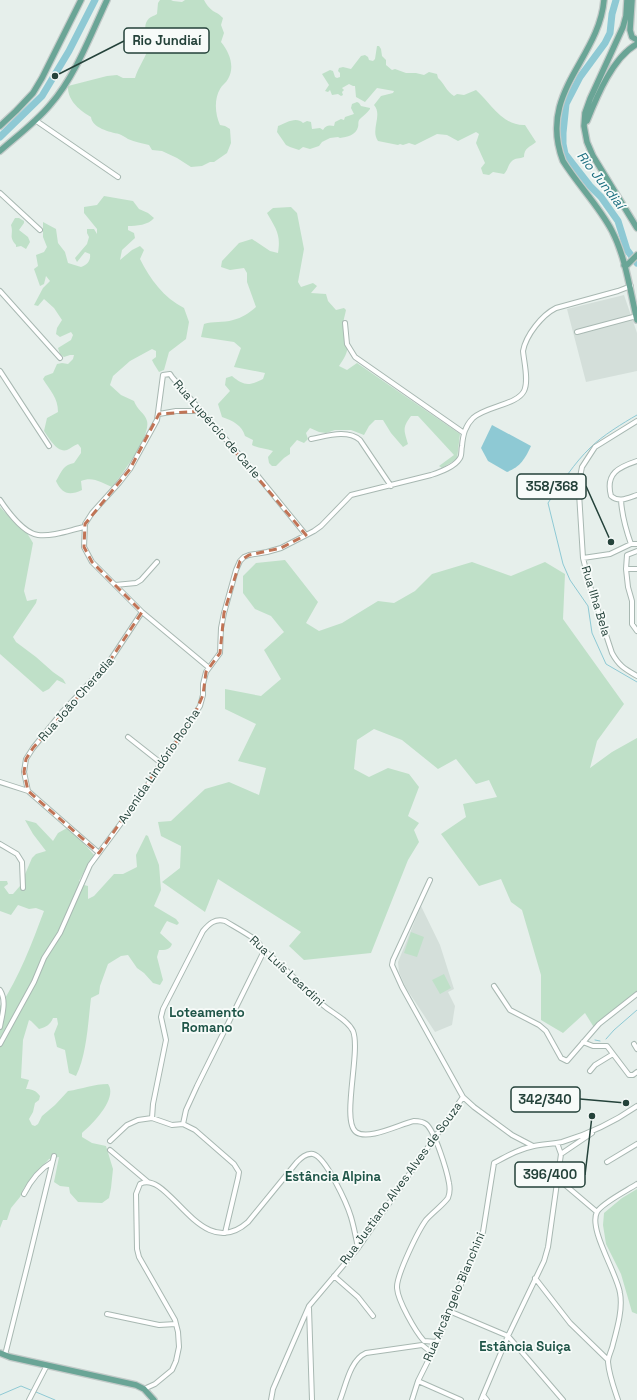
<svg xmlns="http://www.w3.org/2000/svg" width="637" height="1400" font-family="'Space Grotesk',sans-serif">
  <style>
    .built { fill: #d4dfda }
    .green { fill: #bfe0c8 }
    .water { fill: #8ec9d4 }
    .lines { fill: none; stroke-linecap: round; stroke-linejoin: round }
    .stream { stroke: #8ec9d4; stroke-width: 1 }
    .river { stroke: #8ec9d4; stroke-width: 7 }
    .minor-casing { stroke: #a8b8b2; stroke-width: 6 }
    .major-casing { stroke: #c2cac8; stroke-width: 8 }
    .minor { stroke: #fff; stroke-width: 4 }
    .major { stroke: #6aa596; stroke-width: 5.5 }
    .marked { fill: none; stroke: #c07456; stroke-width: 3; stroke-dasharray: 8 5; stroke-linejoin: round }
    .labels { text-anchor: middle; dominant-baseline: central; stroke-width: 3.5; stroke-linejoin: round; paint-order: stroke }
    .street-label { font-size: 12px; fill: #24423a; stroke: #f7fbf9 }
    .water-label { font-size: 13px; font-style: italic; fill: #1c6f80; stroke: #f7fbf9 }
    .neighbourhood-label { font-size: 13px; font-weight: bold; fill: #1f5548; stroke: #f7fbf9 }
    .leader { fill: none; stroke: #24423a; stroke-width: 1.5 }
    .callout-dot { fill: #24423a; stroke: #f7fbf9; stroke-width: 1.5 }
    .callout { fill: #f7fbf9; stroke: #24423a; stroke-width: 1.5 }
    .callout-label { font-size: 13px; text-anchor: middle; font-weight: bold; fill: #24423a }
  </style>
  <rect width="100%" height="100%" fill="#e6efeb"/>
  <path class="built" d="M624,295L637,333V371L586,382L567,309Z
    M421,906L440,945L454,989L448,992L455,1006L452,1025L435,1032L406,988L399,972L398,962Z"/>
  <path class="green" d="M160,0H171L173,1L182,2L185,0H204C206,4 209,8 213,11C217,13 219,14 223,18L221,25L224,33L221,42C230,53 235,67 228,79C226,83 222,85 220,89C214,99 215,114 220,125L225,126L230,129L231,143L227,153L214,162H210L202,166L191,167L177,158L162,151L152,150L149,145C142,143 135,142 128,139C125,137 122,135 119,134C110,132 92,128 91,117C80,111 67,100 68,86L107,76L117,75L123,78H135C138,67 147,56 149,45C150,37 142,29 147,21C149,17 154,16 157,14L158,3Z
    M377,46H379L381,49L382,56L386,60V65L392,70L395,69L406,73H416L424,75L429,72L437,74L438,78C444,83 446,91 454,96L457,94L464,95L476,90C491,103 502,126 525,125L536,142C530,147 524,148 524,157C520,159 515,157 511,162C508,165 508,170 504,174L493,172L489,175L483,174L481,168L485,163L476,143L479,134L476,132L458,141L447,135L437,134L415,145L409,143L403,145L400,144L398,145L378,141C370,130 383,115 374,105L381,96L393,93L394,91L377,88L365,102L356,97L355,86H353L349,84L342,88L344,90L342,92L343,95L341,96L338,94L332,95L330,90L328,92L325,91L329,85L322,74L330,70L333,71L335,77L337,78L340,77V73L338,71L339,68L343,67L351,69L361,56L365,55L368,57L369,60L373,61L375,59Z
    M357,102L359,103L361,106L370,108V109C367,113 364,115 361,118C357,121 359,124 358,127C356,135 347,137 340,138L338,137L330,138L322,142L319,146L310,149L303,147L299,150L290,147L286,145L277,132L278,126C286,123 296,116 303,123L307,121L311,122L312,129L320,128L323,130C326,125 329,125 334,126L335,122L341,119L344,120L345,117L354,114L351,108L352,104Z
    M104,196L133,201L139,209L148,213L154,218C149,225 136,226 128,226V230L134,233L135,238L122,250L120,260L132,250L140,246L144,250L140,259C150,279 164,298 184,308L189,322L186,339L169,352L164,370L159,372L154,364L152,360L156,357V351L152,349L130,361L113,376L110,385L121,395L134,401C137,410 145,413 147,421C151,436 122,474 112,487C102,483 93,476 81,481L82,490C69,496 62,494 56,481C62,471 63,465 74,463L81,453V448L78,444C74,445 70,449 67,450C57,453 49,438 44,431L47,418L58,412C58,397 50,391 43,379L45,376L53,373L57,364L62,363L68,364L73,359L74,355H70L64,357L60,354L58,348L71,340L73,335L71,332L60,337L56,334L57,328L62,320L54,308L44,299L38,306L34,305L43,288L50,281L46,276L44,284L40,286L34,269L38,266L36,255L44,252L47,247L43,237V222L56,229L58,243L65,252L68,263L81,267C87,265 91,261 90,254L85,252L77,262L75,258L87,244L89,237L87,233V229H94L97,234V229L84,213V207L97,205Z
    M291,207L297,213L304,249L298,282L301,287L313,283L317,286L311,293L326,294L328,301L336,310L344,308L346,310C345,315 343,321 343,326C344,347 354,345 339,366L347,370L357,363L460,434L457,459L442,468L439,466L454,455L418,416H411C402,428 404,430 408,444L403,447L391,433L383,420H375L369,426L364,435L351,430H335L326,433L319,432L310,428L306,433L308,439L304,443L297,440L290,448V454L284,458L276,466H272L269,463L268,457L273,451C266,448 259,449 252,445L253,440L245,436C242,425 233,421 222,417L218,404L230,391L225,385L226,378L232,376C244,386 249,386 263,379L265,373L234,367L241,348L234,342L201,337L204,324C213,321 223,323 233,320C242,318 249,313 256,307L247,282V273L244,268L230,270L221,267L222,261L239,243L252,239L270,251L278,253C281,234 276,229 267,213L273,208Z
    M15,218H19L24,221V223L19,230L28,237L30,242L26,249L21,246L16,247V245C8,236 14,235 11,225Z
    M0,507L16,524L27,533L33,543L24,591L27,601L37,599L36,603L13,637L16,642L36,657L53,672L63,679L66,684L57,680L49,689L43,692L0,654Z
    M285,560L318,602L306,623L319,631L342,623L378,601L394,603L415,591L432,574L472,562L511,576L545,562L565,574L563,619L624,704L597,741L590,768L612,752L637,738V994L595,1029L585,1013L563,1033L541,1020V975L522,910L511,902L501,879L479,886L441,834L466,817L463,804L497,797L489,780L476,784L456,759L438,769L402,740L374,729L357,740L354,769L369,777L388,768L409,774L419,787L408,816L419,823L414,830L419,842L408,860L371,953L304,960L289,946L301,932L218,879L205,912L162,882L180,868L181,846L161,836L158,822L171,821L205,789L229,782L259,795L266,768L238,761L256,724L225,709V689L261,696L281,679L264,650L284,632L271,616L255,609L243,593V576L256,563Z
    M25,820L36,823L53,841L58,833L67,828L79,838L95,856L86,868L79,881L84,885L88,886V899L94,896L114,874H123L137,867L136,855L146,835L148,836L159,865L161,890L154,906L176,919L179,923L177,925L167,921L165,924L160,933L172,944C170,950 165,950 159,950L157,957L163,980L160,985L153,983L144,973L137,968L128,955L121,956L108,964L100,986L99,994L91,998C88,1022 87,1054 76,1076L69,1073L65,1050L57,1047L54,1034L58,1024L57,1018H53C50,1025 46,1027 39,1029L31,1021L29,1020L23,1040L21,1078L29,1080L26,1089C33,1089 36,1091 40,1096L39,1100L35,1103L33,1112L29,1119L32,1125L35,1126L38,1124L42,1116L55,1105L68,1091C82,1089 94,1084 108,1084C118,1098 93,1124 82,1133V1137L92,1143L106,1146L113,1169L111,1188L109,1198L102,1203L78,1202L70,1193L69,1187L60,1186L54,1182L59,1157L49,1159L37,1172L24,1188L20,1197L11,1208L7,1220H3L0,1228V1006C19,978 32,943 44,911L36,908L29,909L18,905L11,915L0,911V881H7L8,884L4,887L9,894H13L20,886L32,858L36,854L46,851L33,834Z
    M411,932L424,937L417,957L404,953Z
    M444,974L451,988L440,994L432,980Z
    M637,1189V1314L632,1312L621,1274L606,1244L603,1225L604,1213L622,1198Z"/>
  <path class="water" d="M492,425L531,446C525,459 520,467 507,472L488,461L481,448Z"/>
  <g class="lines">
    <path class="stream" d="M637,415C623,423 602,436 591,447C574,463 561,484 548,503L563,564L570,580L588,606L592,633L606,664L637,682
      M606,1039L614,1030L637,1010
      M595,1040L600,1041
      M36,1392L55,1400
      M0,1395L21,1386L33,1391"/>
    <path class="river" d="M616,0L612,14L610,33L605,43L580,77L566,104L563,133V144L565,154L590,186L601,197L618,221L627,250L637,263
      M0,137L42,96L69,51L95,0"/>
    <defs>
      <path id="minor" d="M35,120L118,177
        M0,193L40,230
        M0,291L60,358
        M345,323L347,344L355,357L464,433
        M577,332L637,316
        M0,371L49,446
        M159,414L176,411H201
        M637,421L595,447L582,467L580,477L579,493L583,558L590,586L612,653C619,666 625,669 637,676
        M311,439C327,436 347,429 360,440L391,486
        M637,461C619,467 605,473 611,496C619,503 628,498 637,495
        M0,500C8,512 24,533 38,535C53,537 70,530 84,527
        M621,500C622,516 626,530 631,544
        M637,551L627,555L626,569L628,587L632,601V624L637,631
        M583,558L610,554L631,544H637
        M626,569H637
        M115,585L136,583L141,580L157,562
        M208,667L142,612L92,562L84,547L85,524L92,513L119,483L130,469L157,420L163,375L170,374L172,377L201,411L257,475L306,535
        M128,737L161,763
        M0,782L28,791
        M0,844L17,854L22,862L23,888
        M99,853L28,791L24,772L26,759L33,748L63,711L109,662L142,612
        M430,880L393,960L392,965L402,987L463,1097L474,1107L512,1135L533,1146
        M494,986L510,1010L539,1025L546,1031L561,1058L567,1061L599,1024L637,994
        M0,990C7,1001 2,1015 0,1027
        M583,1042L593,1046H607L629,1075H633L637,1072
        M0,1044L34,982L44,958L60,933L90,865L139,799L161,763L179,739L200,706L203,695V684L206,672L220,653L221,628L224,613L236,570L240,561L244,557L249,555L267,552L281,548L314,531L321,526L351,495L431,475C440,472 455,467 460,458C462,455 461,450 462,446C463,435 465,426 473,418C486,406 517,405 524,391C529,381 524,362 523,351C526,335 542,315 556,308L618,291L631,286
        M634,1044L637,1049
        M590,1071L595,1065L613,1054
        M152,1118L153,1104L166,1040L161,1017L163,1009L203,931C209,924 215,918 225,921C235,927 246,933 256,940C260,944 262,948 266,952C286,968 303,988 323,1005C332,1013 348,1020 353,1031C361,1051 341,1121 356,1132C368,1141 400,1124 414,1121C418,1121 422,1121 426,1124C435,1131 447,1171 449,1183C450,1188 450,1193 448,1198C442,1206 433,1212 426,1220C418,1231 396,1276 397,1288C398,1301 415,1331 424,1341L437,1342
        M110,1141L127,1125L138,1120L152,1118L172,1125L183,1124
        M557,1143L561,1154
        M110,1150L148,1182
        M561,1154L592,1133
        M607,1162L637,1144
        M557,1178L597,1212
        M24,1194C30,1182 40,1169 52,1162
        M225,1233L238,1178L239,1172L234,1164L195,1130L183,1124L186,1110L197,1086L264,951
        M334,1276L358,1297L373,1316
        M535,1278L570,1323L608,1360
        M309,1308L312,1400
        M449,1311L508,1336L563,1400
        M107,1314L159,1325L176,1324
        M5,1355L29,1259L54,1156
        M418,1381L461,1400
        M144,1389L155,1384L172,1370L176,1361L179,1347L178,1332L175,1320L139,1257L137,1249L136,1194L140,1184C169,1168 200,1265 248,1222L297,1162C301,1158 306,1153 313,1154C326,1157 347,1204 351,1217C354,1227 356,1238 358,1248
        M483,1395L487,1400
        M29,1400L47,1365
        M271,1400L273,1389L309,1306L358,1248L463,1097
        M340,1400C346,1385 350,1360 366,1353L422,1345L432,1353
        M412,1400L418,1381L432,1353L483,1232L494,1163C507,1156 519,1149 534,1146C543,1144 553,1144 562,1142C589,1134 614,1122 637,1106
        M481,1400L508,1336L544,1261L548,1247L561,1154
        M618,1400C614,1388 609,1375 608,1362C608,1356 612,1350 613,1344C617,1329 623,1309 620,1293C617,1273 588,1229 597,1212C602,1203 628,1190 637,1184"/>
      <path id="major" d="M604,0C599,59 537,93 563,161C578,185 599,206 612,231C626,258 630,291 637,320
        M627,0L626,16L623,27L590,99L585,113L584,126L587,142L593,156L637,228
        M632,0L630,30L632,37L637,40
        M587,121C597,96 613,57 637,44
        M0,126L16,111L33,93L42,78L81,0
        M0,151C17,136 36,122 50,105C75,77 91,34 107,0
        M624,265H627L637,255
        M0,1353L10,1357L136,1385L144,1389L154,1400"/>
    </defs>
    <use href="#minor" class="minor-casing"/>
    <use href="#major" class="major-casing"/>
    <use href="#minor" class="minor"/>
    <use href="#major" class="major"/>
  </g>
  <path class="marked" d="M201,411L306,535L281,548L249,555L240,561L224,613L220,653L206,672L203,695L193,718L99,853L28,791L24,772L26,759L33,748L109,662L142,612L92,562L84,547L85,524L130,469L159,414Z"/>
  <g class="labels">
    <g class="street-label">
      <text transform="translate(217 429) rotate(49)">Rua Lupércio de Carle</text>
      <text transform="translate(596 601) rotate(73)">Rua Ilha Bela</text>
      <text transform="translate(76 699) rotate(-49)">Rua João Cheradia</text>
      <text transform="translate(159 766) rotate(-56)">Avenida Lindório Rocha</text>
      <text transform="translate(287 971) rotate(43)">Rua Luís Leardini</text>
      <text transform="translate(401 1183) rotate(-54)">Rua Justiano Alves Alves de Souza</text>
      <text transform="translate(454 1297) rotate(-67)">Rua Arcângelo Bianchini</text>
    </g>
    <g class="water-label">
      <text transform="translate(601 180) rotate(52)">Rio Jundiaí</text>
    </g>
    <g class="neighbourhood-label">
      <text x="207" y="1012">Loteamento<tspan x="207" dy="15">Romano</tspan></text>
      <text x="333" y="1176">Estância Alpina</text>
      <text x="525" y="1346">Estância Suiça</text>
    </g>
  </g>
  <path class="leader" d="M55 76L124 41M611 542L586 486M626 1103L580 1099M592 1116L585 1175"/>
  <g class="callout-dot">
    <circle cx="55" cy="76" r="4"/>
    <circle cx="611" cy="542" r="4"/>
    <circle cx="626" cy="1103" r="4"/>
    <circle cx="592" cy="1116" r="4"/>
  </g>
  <g class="callout">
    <rect x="124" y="28" width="85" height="25" rx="4"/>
    <rect x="517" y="474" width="69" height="25" rx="4"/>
    <rect x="511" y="1087" width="69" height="25" rx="4"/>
    <rect x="515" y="1162" width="70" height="25" rx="4"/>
  </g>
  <g class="callout-label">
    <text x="167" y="45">Rio Jundiaí</text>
    <text x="552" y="491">358/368</text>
    <text x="545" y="1104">342/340</text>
    <text x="550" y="1179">396/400</text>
  </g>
</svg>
